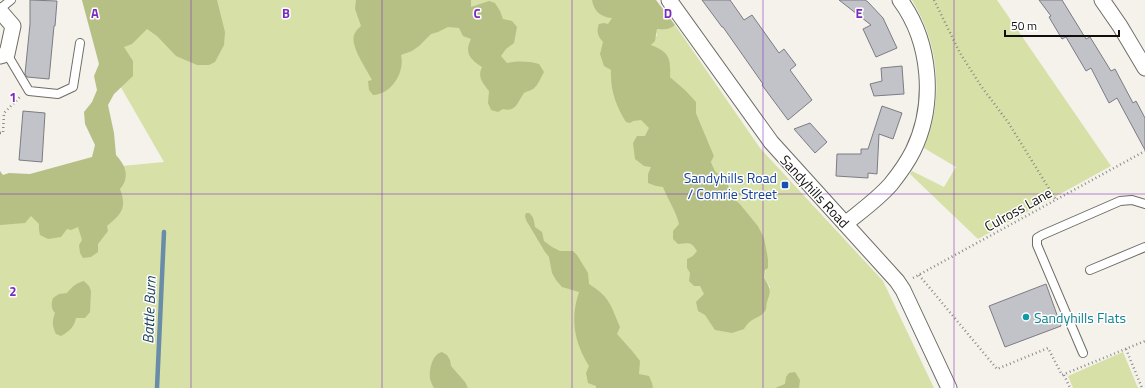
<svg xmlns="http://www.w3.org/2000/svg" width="1145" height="388" font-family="'Titillium Web',sans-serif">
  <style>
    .green { fill: #d6e0a7 }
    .forest { fill: #b6c085 }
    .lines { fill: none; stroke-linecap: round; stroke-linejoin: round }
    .stream { stroke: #698ca8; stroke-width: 4.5 }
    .building { fill: #c2c2c9; stroke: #7d7c83 }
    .service-casing { stroke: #6f6c66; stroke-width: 10 }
    .minor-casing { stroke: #6f6c66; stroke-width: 17 }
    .path { stroke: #8e8b87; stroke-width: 2.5; stroke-dasharray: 1 3; stroke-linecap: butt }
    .service { stroke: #fff; stroke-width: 8 }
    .minor { stroke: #fff; stroke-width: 15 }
    .grid { fill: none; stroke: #7b2cbf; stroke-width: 1; stroke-opacity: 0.55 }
    .transit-dot { fill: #1a4fb4; stroke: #fff; stroke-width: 1.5 }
    .culture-dot { fill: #0f9aa8; stroke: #fff; stroke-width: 1.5 }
    .labels { text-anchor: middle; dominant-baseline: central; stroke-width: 3; stroke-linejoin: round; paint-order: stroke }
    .transit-label { font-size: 14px; fill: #164399; stroke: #fff; text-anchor: end }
    .street-label { font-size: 14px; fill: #0f0e0c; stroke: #fff }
    .culture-label { font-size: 14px; fill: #0d838f; stroke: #fff; text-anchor: start }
    .water-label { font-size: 15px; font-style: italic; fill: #173d59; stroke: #fff }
    .grid-label { font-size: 13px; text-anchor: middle; font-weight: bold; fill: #7b2cbf; stroke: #fff; stroke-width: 3; stroke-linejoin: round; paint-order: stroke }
  </style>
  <rect width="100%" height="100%" fill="#f5f1eb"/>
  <path class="green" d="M82,0H619L764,302L770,287L764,278L768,260L758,226L740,204L732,197L729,187L725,180L715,171L711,162L714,156L696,113L695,102L670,77V70L651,45L657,35L656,29C664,30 669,30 675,25L760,148L883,281L934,388H0V192L70,171L164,162L92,37Z
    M912,0H997L1111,166L978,239L910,174L912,171L944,187L956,167L924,148C944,99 940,46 912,0Z
    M1123,352L1138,388H1073L1068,376Z"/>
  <path class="forest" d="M82,0H217L225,32L224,45L215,62L209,65H197L176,56L157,36L147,29L132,44L124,47L133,61V76L114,94L108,105L114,133L116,155C126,166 130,177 120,189C127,208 122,213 107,226L108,231L98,244V252L91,257L83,258L80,253L79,245L82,240L78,227L71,230L67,229L61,237L48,239L40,235L39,230V224L31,216L25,223L0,225V171L3,175L9,173L30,174L92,157L95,145L85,124L84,112L92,102L97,90L94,76L99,64Z
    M356,0H471V7L489,1L495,3L500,11L503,19L512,21L517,27L514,43L506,49L501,56L507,63C518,61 527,61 539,64L544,72C541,77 538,86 533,89C530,91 527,91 524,93C518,101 516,113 503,109L498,112L491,110L488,103L489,91C483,83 477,77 482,67C470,59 464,53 471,39L463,36L459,28L448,27L438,32L431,34L419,46L412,51L401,55C405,72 392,94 373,95L369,90L368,81L372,80C367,69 348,44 355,33C356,30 359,28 361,26L355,9Z
    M592,0H656L675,25C669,30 664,30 657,29L655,41L651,45C669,52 671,58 670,77L686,91L696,102V113L714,156L711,162L715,171L725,180L729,187L732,197L740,204L758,226L764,238L768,259V268L765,270L764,278C771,289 771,290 767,302C766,304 767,309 765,311C760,319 750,317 744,329L732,333L715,330L705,315L698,311L696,302L704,294L700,286H694L689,281L690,273L687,268V259L693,256L697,251C691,241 689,243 678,244L673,239V231L679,224C676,211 668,200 663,187L656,186L648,183V174L651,167L644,166L635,159L633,143L637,136H645L649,128L641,120L633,121L630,123L626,122C616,106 610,90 611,70L604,66L600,54L603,42C598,36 596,32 599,24L604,23L608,24L612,18C600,17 594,11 592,0Z
    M526,213H529C534,217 534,221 535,227L542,232L544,241L552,247L560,251H573L577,255L588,273L589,284C610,297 611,306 620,327L617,334L633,352L640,361L639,374L649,376L652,383L653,388H596V386L588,383L586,373L589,366C574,342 570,319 579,292L562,287L556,280L552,273L549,257L545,252L526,220L525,216Z
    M84,281L89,286L91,291L90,312L85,318H76C74,327 70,331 61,336L56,334C52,326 52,321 55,313C51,308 51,304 53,298L59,294L67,293C72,287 76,283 84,281Z
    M442,352L447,355L450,360L451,366L465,382L468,388H434C432,385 431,382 430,379C429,370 432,354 442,352Z
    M795,372L800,380L799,388H775L785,384L786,377L789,373Z"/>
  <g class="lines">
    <path class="stream" d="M157,388L164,232"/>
  </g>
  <path class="building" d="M30,0L57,1L55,26H54L49,79L27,77L25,74L30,24Z
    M702,0H730L744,20L752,15L779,53L784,49L796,65L790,70L812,100L788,120L762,85L763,84L723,27H722Z
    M839,0H865L868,2L883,18L897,48L876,57L863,29L871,25Z
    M1039,0H1062L1086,39L1090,37L1111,71L1115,69L1133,103L1136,101L1145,118V150L1117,98L1109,103L1091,68L1086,71L1066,37L1062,39L1049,17L1051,16Z
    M902,66L904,94L874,96L870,84L882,81L881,68Z
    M882,106L902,113L893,139L879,134L877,174L868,173V178L836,176L837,154H861V149H868Z
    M23,111L45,113L42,162L19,160Z
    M810,123L827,142L815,153L794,129Z
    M1046,284L1061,326L1005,347L989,306Z"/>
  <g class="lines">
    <defs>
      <path id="service" d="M0,9L11,0
        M7,54L29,91L58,94L73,87L80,43
        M1090,270L1145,247
        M1083,353L1037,245V238L1042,235L1120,201L1132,200L1145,204"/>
      <path id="minor" d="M669,0L771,142L897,281L903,290L949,388
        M1102,0L1120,26L1145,68
        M0,11L13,26L7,54L0,56
        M845,224C861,211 878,199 891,184C899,174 907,163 913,151C936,104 931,42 900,0"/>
    </defs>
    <use href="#service" class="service-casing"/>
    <use href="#minor" class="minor-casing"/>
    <path class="path" d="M934,0L960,53L981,86L1008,122L1056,200
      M0,133H3L4,113L20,97
      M919,275L997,369L1048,348L1062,375L1145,341
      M913,278L1145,151
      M1126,349L1142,388
      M1064,375L1070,388"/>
    <use href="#service" class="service"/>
    <use href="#minor" class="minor"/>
  </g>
  <path class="grid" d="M191,0V388M382,0V388M572,0V388M763,0V388M954,0V388M0,194H1145"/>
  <rect class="transit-dot" x="781" y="181" width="8" height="8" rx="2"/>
  <circle class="culture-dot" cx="1026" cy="317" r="4"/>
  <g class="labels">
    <g class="transit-label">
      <text x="777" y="177">Sandyhills Road<tspan x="777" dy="16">/ Comrie Street</tspan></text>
    </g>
    <g class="street-label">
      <text transform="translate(815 191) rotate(47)">Sandyhills Road</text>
      <text transform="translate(1018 209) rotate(-29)">Culross Lane</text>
    </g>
    <g class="culture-label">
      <text x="1034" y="317">Sandyhills Flats</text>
    </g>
    <g class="water-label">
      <text transform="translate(149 310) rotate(-88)">Battle Burn</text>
    </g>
  </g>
  <g class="grid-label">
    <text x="95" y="18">A</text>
    <text x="286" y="18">B</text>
    <text x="477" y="18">C</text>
    <text x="668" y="18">D</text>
    <text x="859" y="18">E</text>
    <text x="13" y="102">1</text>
    <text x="13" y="296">2</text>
  </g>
  <path d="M1005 30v6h114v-6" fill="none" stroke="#0f0e0c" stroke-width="2"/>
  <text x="1011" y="30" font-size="12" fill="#0f0e0c" stroke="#ffffff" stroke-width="3" paint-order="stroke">50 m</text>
</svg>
